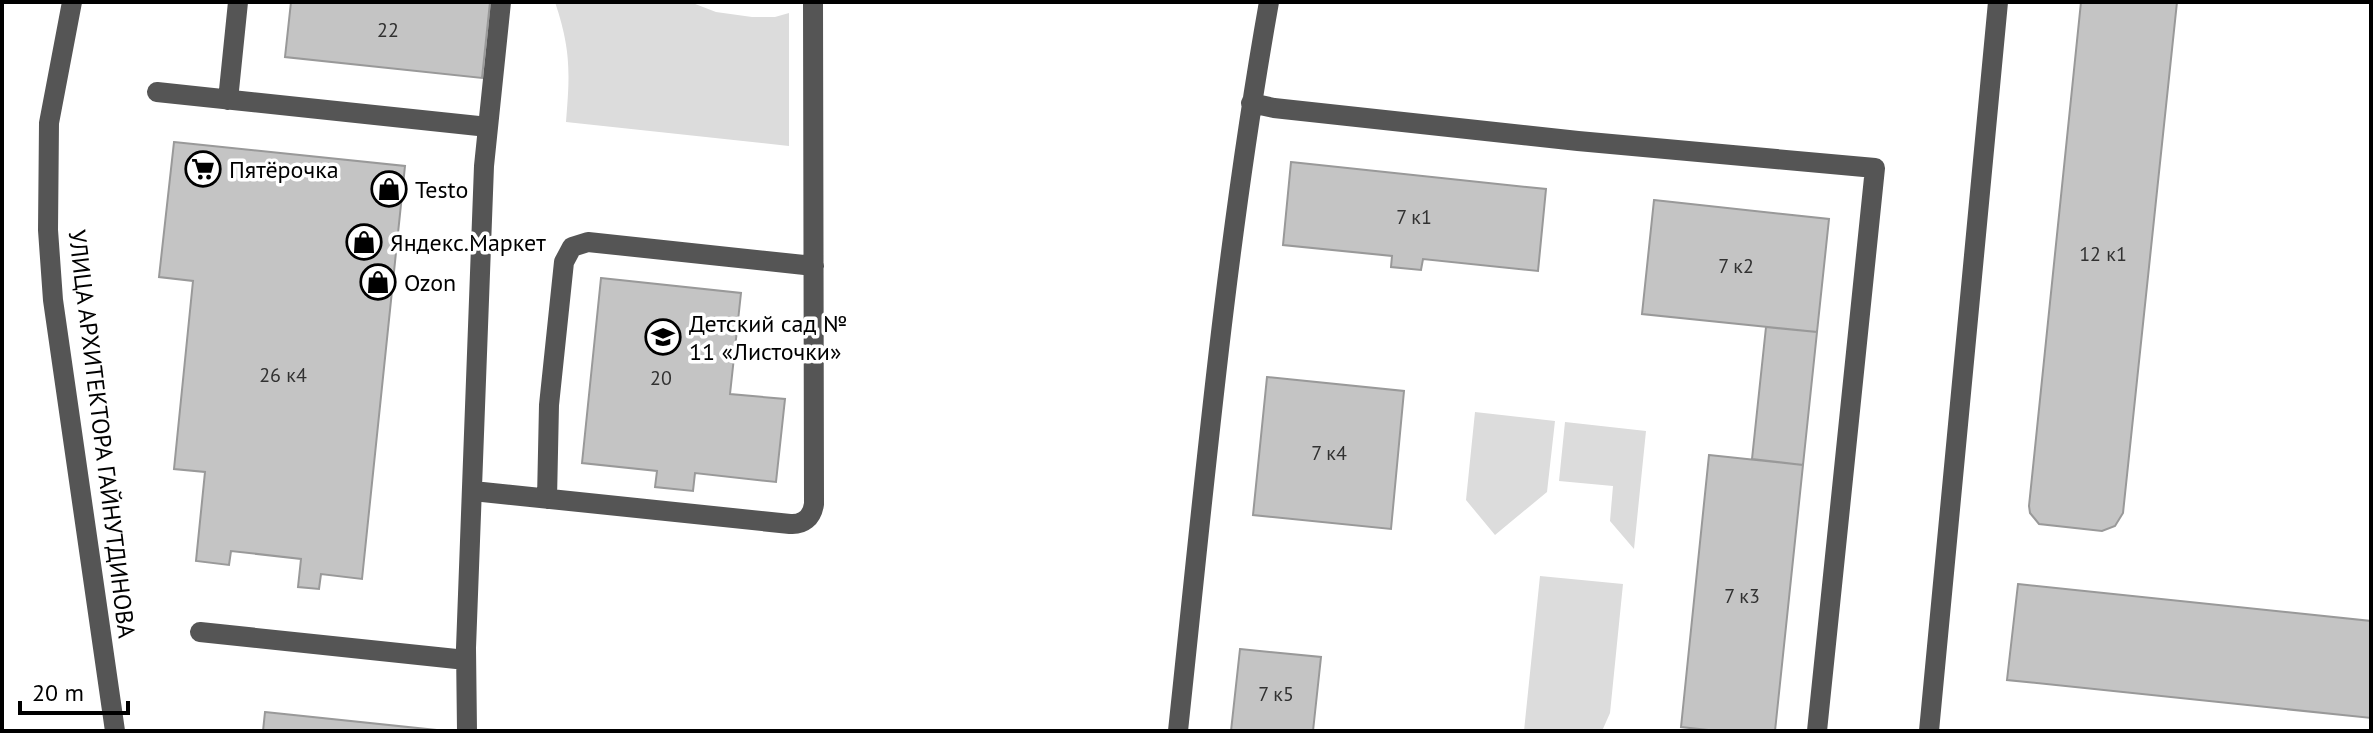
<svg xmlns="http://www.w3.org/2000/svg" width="2373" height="733" font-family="'PT Sans',sans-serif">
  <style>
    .green { fill: #dcdcdc }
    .building { fill: #c4c4c4; stroke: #999; stroke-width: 2 }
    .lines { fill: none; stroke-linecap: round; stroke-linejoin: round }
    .minor { stroke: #555; stroke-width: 20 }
    .labels { text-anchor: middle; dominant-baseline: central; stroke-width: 7; stroke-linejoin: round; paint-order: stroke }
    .number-label { font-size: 20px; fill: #313131 }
    .poi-label { font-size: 24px; fill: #000; stroke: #fff; text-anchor: start }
    .street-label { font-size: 24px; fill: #000; stroke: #fff }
  </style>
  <rect width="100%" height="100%" fill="#fff"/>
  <path class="green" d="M555,2H690L716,12L752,17H775L789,13V146L566,122C570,73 571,50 555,2Z
    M1475,412L1555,421L1547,492L1495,535L1466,500Z
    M1565,422L1646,431L1634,549L1610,521L1613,486L1559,481Z
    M1540,576L1623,584L1610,713L1602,731H1524Z"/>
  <path class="building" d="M291,2H490L482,78L285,57Z
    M2081,2H2177L2123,513L2115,526L2102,531L2039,524L2030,513L2029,506Z
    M174,142L405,166L362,579L321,574L319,589L298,587L301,559L231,551L229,565L196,561L205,472L174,469L193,281L159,277Z
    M1291,162L1546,189L1538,271L1423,259L1421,270L1391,267L1392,256L1283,245Z
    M1654,200L1829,219L1817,332L1642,314Z
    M601,278L741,293L730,394L785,399L776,482L695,473L693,491L655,487L657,471L582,463Z
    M1766,327L1817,332L1803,465L1752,459Z
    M1267,377L1404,391L1391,529L1253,515Z
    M1709,455L1803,465L1775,731H1717L1681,727Z
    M2018,584L2371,621V718L2007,680Z
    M1240,649L1321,657L1313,731H1231Z
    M265,712L436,730V731H263Z"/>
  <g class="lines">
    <path class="minor" d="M72,2L49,123L48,230L53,300L115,731
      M157,92L488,127
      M228,100L238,2
      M1251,103L1274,108L1578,141L1875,168L1817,731
      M473,491L790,524C803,525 812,518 814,504L813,2
      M547,499L549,405L564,262L572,247L588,242L814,266
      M200,632L466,660
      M467,731L466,648L484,166L501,2
      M1178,731C1204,487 1226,243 1269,2
      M1929,731L1998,2"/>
  </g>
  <defs>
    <symbol id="supermarket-ring" viewBox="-11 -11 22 22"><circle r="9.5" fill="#fff" stroke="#000" stroke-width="1.5"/><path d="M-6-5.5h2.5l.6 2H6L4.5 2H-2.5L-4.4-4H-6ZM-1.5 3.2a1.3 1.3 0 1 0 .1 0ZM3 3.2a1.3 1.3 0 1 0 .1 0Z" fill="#000"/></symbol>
    <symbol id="shop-ring" viewBox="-11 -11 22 22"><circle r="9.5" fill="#fff" stroke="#000" stroke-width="1.5"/><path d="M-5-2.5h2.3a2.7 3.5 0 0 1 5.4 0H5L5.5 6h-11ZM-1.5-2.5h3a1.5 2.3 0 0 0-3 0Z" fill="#000"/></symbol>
    <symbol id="school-ring" viewBox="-11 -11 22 22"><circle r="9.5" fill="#fff" stroke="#000" stroke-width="1.5"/><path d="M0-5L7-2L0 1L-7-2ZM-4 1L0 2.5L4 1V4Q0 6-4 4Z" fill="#000"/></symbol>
  </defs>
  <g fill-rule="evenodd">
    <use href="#supermarket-ring" x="183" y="149" width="40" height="40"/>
    <use href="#shop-ring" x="369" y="169" width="40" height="40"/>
    <use href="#shop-ring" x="344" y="222" width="40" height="40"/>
    <use href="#shop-ring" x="358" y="262" width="40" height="40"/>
    <use href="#school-ring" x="643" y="317" width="40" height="40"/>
  </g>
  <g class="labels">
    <g class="number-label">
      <text x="388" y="30">22</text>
      <text x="1414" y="217">7 к1</text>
      <text x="2103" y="254">12 к1</text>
      <text x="1736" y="266">7 к2</text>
      <text x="283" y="375">26 к4</text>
      <text x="661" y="378">20</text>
      <text x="1329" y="453">7 к4</text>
      <text x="1742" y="596">7 к3</text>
      <text x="1276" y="694">7 к5</text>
    </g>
    <g class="poi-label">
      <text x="229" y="169">Пятёрочка</text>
      <text x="415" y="189">Testo</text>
      <text x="390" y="242">Яндекс.Маркет</text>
      <text x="404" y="282">Ozon</text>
      <text x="689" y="323">Детский сад №<tspan x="689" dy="28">11 «Листочки»</tspan></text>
    </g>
    <g class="street-label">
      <text transform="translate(102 434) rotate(83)">УЛИЦА АРХИТЕКТОРА ГАЙНУТДИНОВА</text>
    </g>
  </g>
  <rect width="2373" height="733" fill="none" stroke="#000000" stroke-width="8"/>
  <path d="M20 701v12h108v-12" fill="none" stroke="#000000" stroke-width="4"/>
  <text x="32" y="701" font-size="24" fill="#000000" stroke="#ffffff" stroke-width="6" paint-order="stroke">20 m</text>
</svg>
